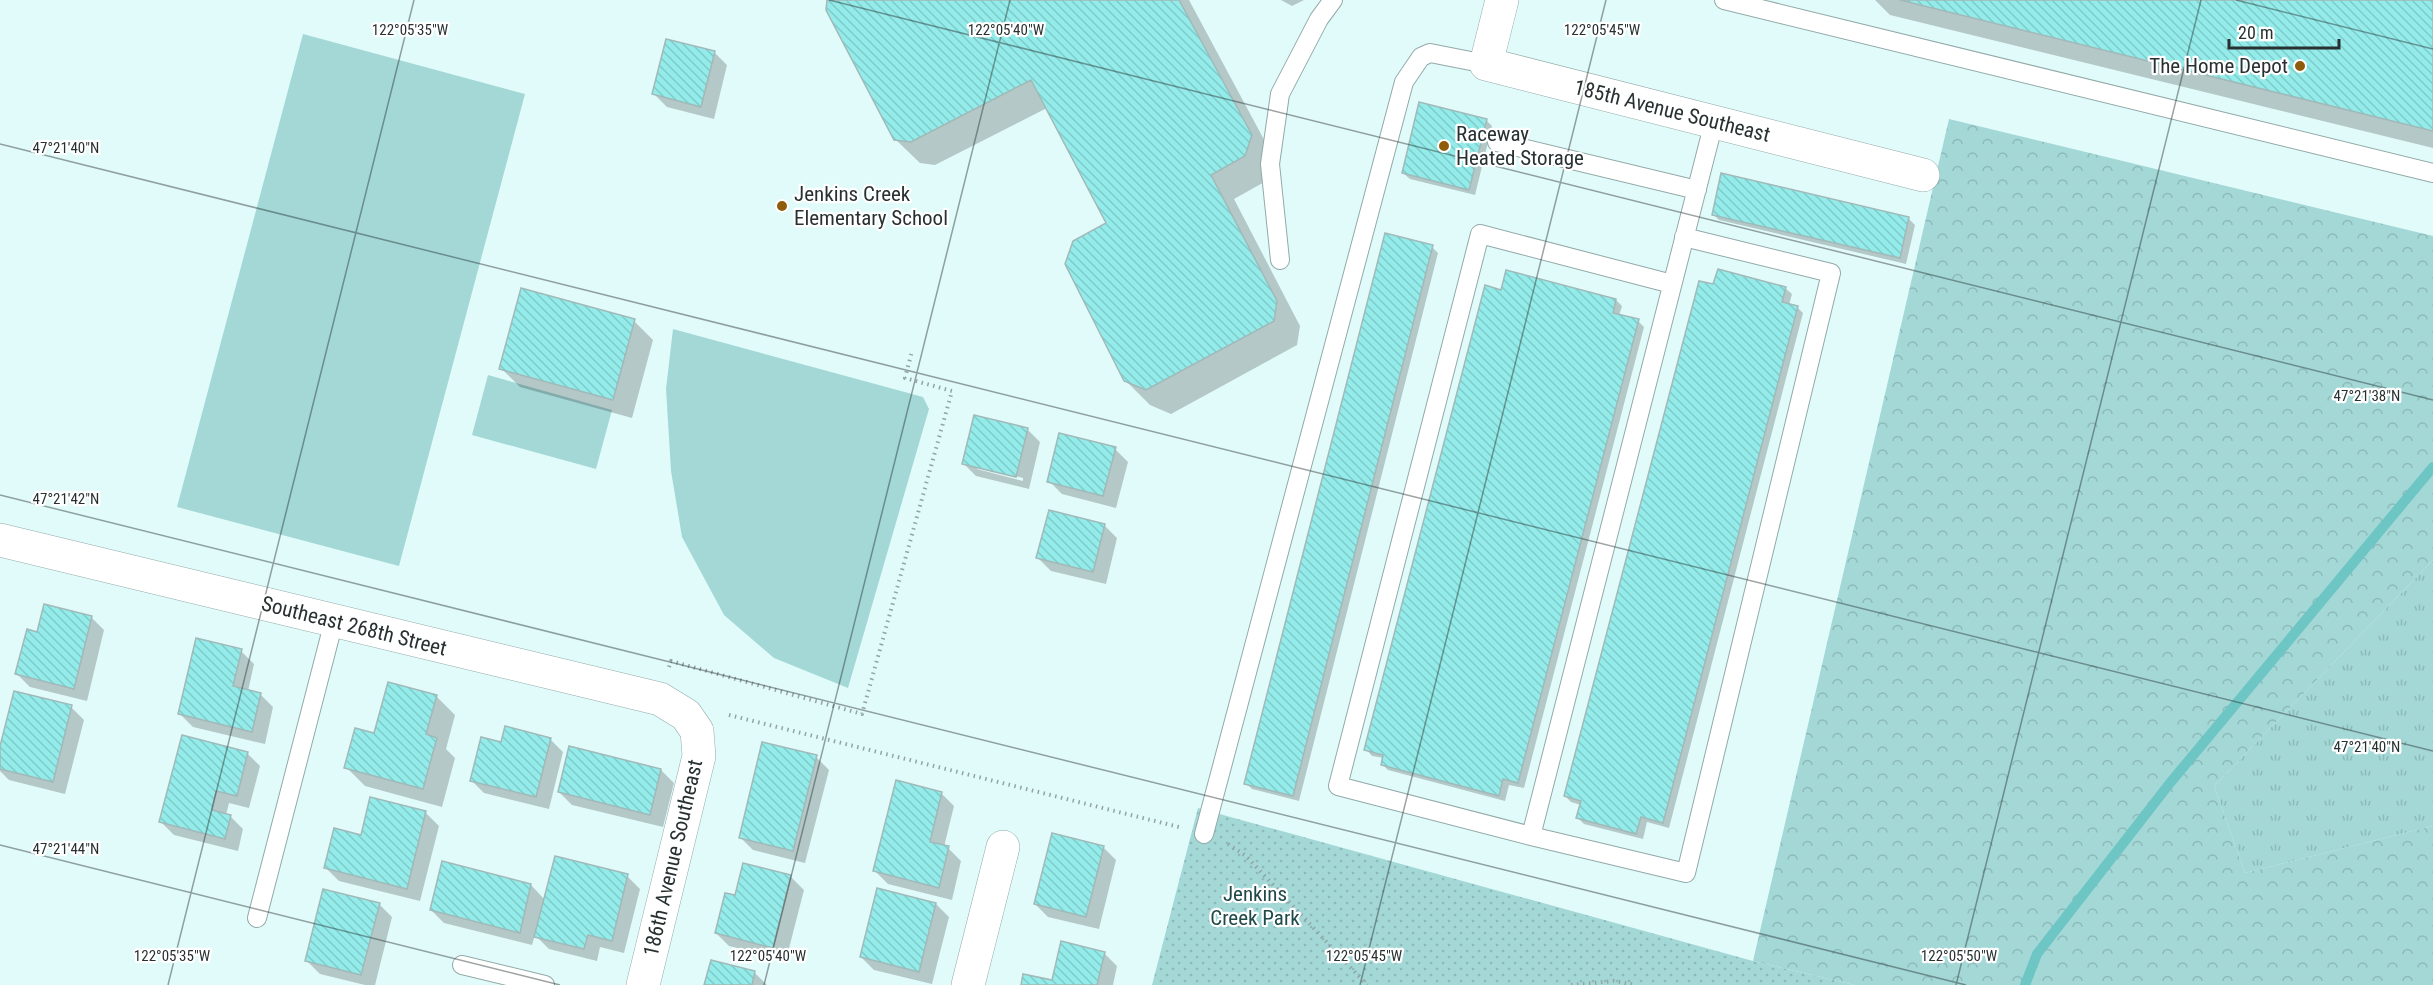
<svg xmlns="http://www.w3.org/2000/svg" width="2433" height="985" font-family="'Roboto Condensed',sans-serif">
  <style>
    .grass { fill: url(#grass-tufts) }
    .forest { fill: url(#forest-crowns) }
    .park { fill: url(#park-dots) }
    .pitch { fill: #a3d8d7 }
    .shadow { fill: #0003; fill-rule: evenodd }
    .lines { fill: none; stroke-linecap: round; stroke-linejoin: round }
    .stream { stroke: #6dc5c4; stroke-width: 10 }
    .building { fill: url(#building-back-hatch); stroke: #a1b9b8; stroke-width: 1.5 }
    .service-casing { stroke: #92aaa9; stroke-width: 20 }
    .minor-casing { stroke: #92aaa9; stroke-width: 34 }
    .path { stroke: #92a5a4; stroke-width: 4; stroke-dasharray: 1.5 4.5; stroke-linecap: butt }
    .service { stroke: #fff; stroke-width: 18 }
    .minor { stroke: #fff; stroke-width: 33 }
    .ticks { fill: none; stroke: #283131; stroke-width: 1.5; stroke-opacity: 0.45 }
    .poi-dot { fill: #8e5c0a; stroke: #fff; stroke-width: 2 }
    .labels { text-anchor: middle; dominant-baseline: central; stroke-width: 4.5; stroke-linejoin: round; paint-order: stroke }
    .poi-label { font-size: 21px; fill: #283131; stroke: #fff; text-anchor: start }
    .street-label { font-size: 21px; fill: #283131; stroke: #fff }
    .park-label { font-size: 21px; fill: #204949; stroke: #fff }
    .ticks-label { font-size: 15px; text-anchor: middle; fill: #283131; stroke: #fff; stroke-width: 4.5; stroke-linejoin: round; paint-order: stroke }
  </style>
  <defs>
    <pattern id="grass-tufts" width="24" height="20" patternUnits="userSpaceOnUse" patternTransform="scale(1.5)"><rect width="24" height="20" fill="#a3d8d7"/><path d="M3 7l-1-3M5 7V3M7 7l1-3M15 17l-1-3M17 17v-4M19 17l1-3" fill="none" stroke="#8cbab9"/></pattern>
    <pattern id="forest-crowns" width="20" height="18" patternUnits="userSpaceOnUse" patternTransform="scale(1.5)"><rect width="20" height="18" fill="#a3d8d7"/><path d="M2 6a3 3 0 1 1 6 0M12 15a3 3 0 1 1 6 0" fill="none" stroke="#8cbab9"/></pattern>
    <pattern id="park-dots" width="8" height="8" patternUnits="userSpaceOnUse" patternTransform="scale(1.5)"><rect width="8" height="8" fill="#a3d8d7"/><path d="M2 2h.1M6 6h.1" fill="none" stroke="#8cbab9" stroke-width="1.8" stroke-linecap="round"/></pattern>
    <pattern id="building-back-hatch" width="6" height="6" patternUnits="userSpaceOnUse" patternTransform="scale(1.5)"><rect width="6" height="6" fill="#93ecea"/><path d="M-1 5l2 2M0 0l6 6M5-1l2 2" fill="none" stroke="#7fcbc9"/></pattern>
  </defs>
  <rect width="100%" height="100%" fill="#e1fbfa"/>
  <path class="grass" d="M2433,560V826L2245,873L2214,786Z"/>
  <path class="forest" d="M1949,119L2433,236V560L2214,786L2245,873L2433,826V985H1855L1753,961Z"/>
  <path class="park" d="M1198,808L1753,961L1855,985H1152Z"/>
  <path class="pitch" d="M303,34L525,94L399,566L177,507Z
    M673,329L923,397L929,409L848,688L774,658L724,615L682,537L671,471L666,389Z
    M488,375L612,410L596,469L472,435Z"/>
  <path class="shadow" d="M829,0H1189L1275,160L1268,180L1234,199L1300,326L1297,345L1171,414L1150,405L1125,380L1108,223L1047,108L935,165L920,163L895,139Z
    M1281,0H1304L1292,6Z
    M1875,0H2433V148L1890,15Z
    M714,52L727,65L714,119L667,107L654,94Z
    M1486,120L1492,126L1475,195L1410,179L1403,173Z
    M1713,214L1908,218L1915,225L1906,264L1719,220Z
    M1432,247L1438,253L1299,801L1252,789L1246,783Z
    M1714,286L1785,288L1792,294L1789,305L1797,307L1803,313L1669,828L1647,822L1643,839L1584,824L1578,818L1581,805L1571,802L1565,796Z
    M1502,291L1616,300L1622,306L1619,316L1638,321L1644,327L1524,788L1509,785L1505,801L1388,770L1382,764L1384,758L1372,756L1366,749Z
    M634,321L653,340L632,418L520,387L501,368Z
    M1027,429L1040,442L1029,489L976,476L963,463ZM977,466L1023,478V481L977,469Z
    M1115,449L1128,462L1116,508L1062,494L1049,481Z
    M1104,525L1117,538L1106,584L1051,571L1038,558Z
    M91,617L104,630L87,701L30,687L17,674L39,634Z
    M241,651L254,664L248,691L260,694L273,707L265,744L193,727L180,714Z
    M436,696L455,715L446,749L455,758L442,807L365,786L346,767L375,735Z
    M71,707L84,720L65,794L9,780L0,771V752Z
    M550,739L563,752L549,809L484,793L471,780L502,744Z
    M247,753L260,766L249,808L229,803L226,815L230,816L243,829L238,851L174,835L161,822Z
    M816,757L829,770L805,863L753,850L740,837Z
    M661,770L674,783L663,827L572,805L559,792Z
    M941,793L954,806L944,847L948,848L961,861L952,900L888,884L875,871Z
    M371,799L426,813L439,826L420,901L339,881L326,868L362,837Z
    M1103,847L1116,860L1099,929L1048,917L1035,904Z
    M744,865L791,877L804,890L786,960L729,946L716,933L736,897Z
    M627,876L640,889L624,953L600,947L597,961L549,949L535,935L532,945L444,923L431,910L531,885L545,900Z
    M379,904L392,917L375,985H365L320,974L307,961Z
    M936,904L949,917L932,984L874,970L861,957Z
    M1104,953L1117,966L1113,985H1022L1053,982Z
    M754,972L767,985H706Z"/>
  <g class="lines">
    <path class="stream" d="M2025,985L2037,954L2170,783L2433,467"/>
  </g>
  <path class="building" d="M827,0H1179L1252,135L1245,156L1211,175L1277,301L1274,321L1146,390L1124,381L1065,264L1073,241L1106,223L1031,80L911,142L894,140L826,10Z
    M1900,0H2433V131Z
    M666,39L715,51L701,107L652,94Z
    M1419,102L1487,119L1469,190L1402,173Z
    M1721,173L1909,217L1900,258L1712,215Z
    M1385,233L1433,245L1293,796L1244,784Z
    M1718,269L1786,287L1782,302L1798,306L1663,823L1641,817L1636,834L1576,818L1581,801L1564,796L1699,281L1713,284Z
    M1506,270L1616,299L1613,313L1639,319L1518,783L1503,779L1499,796L1381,765L1383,755L1364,750L1485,285L1501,290Z
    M521,288L635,319L613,400L499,369Z
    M974,415L1028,428L1016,477L962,464Z
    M1059,433L1116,447L1103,496L1047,482Z
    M1049,510L1105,524L1093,572L1036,558Z
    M44,604L92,616L74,689L15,674L27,629L37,632Z
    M196,638L242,649L233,686L261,693L252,732L178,714Z
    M388,682L437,695L426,734L437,738L423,789L344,768L355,728L374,733Z
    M14,691L72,705L53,782L0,769V746Z
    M505,726L551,738L536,797L470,781L481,737L501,742Z
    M182,735L248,752L237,796L216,791L212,810L231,815L225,839L159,822Z
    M762,742L817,755L793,851L739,838Z
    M569,746L661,769L650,815L558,792Z
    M896,780L942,792L930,842L949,846L939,888L873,871Z
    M370,797L426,811L407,889L324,868L334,828L361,835Z
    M1052,833L1104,846L1086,917L1034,904Z
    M555,856L628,874L612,941L588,935L584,949L534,937Z
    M442,861L531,884L520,933L430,910Z
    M743,863L791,875L773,948L715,933L725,893L735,895Z
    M877,888L936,903L919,972L860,957Z
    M323,889L380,903L361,975L305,961Z
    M1061,941L1105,952L1097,985H1021L1023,974L1052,980Z
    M711,960L755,971L752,985H704Z"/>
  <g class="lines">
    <defs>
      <path id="service" d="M1724,0L2433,173
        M1497,142L1697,190
        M1280,260L1270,164L1280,94L1319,19L1333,0
        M1672,284L1480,234L1338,786L1531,836L1714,122
        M1204,834L1404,82L1421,57L1430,53L1486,64
        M1531,836L1686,873L1831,273L1684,237
        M257,918L334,621
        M462,965L545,985"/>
      <path id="minor" d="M1502,0L1486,64L1923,175
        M0,540L660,699L686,715L697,731L699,756L643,985
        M968,985L1003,847"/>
    </defs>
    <use href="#service" class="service-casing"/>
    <use href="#minor" class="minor-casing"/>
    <path class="path" d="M669,667L671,661L862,714L952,391L905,378L912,351
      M729,715L1179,827
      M1228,844L1246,856L1367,985
      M1571,985L1614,981L1636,985"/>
    <use href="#service" class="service"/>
    <use href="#minor" class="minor"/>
  </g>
  <path class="ticks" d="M829,0L2433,400M2236,0L2433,49M0,144L2433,751M0,495L1966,985M0,845L560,985M168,985L414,0M764,985L1010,0M1360,985L1606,0M1956,985L2201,0"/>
  <g class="poi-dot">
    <circle cx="2300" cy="66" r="6"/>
    <circle cx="1444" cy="146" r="6"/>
    <circle cx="782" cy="206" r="6"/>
  </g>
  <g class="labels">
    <g class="poi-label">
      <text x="2288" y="66" text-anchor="end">The Home Depot</text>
      <text x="1456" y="134">Raceway<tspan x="1456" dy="24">Heated Storage</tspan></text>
      <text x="794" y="194">Jenkins Creek<tspan x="794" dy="24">Elementary School</tspan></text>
    </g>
    <g class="street-label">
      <text transform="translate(1672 111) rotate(14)">185th Avenue Southeast</text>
      <text transform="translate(354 626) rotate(14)">Southeast 268th Street</text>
      <text transform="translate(673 858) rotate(-77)">186th Avenue Southeast</text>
    </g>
    <g class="park-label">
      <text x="1255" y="894">Jenkins<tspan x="1255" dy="24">Creek Park</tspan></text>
    </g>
  </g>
  <g class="ticks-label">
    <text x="410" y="35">122°05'35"W</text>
    <text x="1006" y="35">122°05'40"W</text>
    <text x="1602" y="35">122°05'45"W</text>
    <text x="66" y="153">47°21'40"N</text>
    <text x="2367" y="401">47°21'38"N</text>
    <text x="66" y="504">47°21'42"N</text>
    <text x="2367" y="752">47°21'40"N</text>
    <text x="66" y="854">47°21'44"N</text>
    <text x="172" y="961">122°05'35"W</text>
    <text x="768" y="961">122°05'40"W</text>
    <text x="1364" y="961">122°05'45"W</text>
    <text x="1959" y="961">122°05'50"W</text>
  </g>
  <path d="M2229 39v9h110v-9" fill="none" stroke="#283131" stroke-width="3"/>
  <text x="2238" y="39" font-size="18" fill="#283131" stroke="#ffffff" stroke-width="4.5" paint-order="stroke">20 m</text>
</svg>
